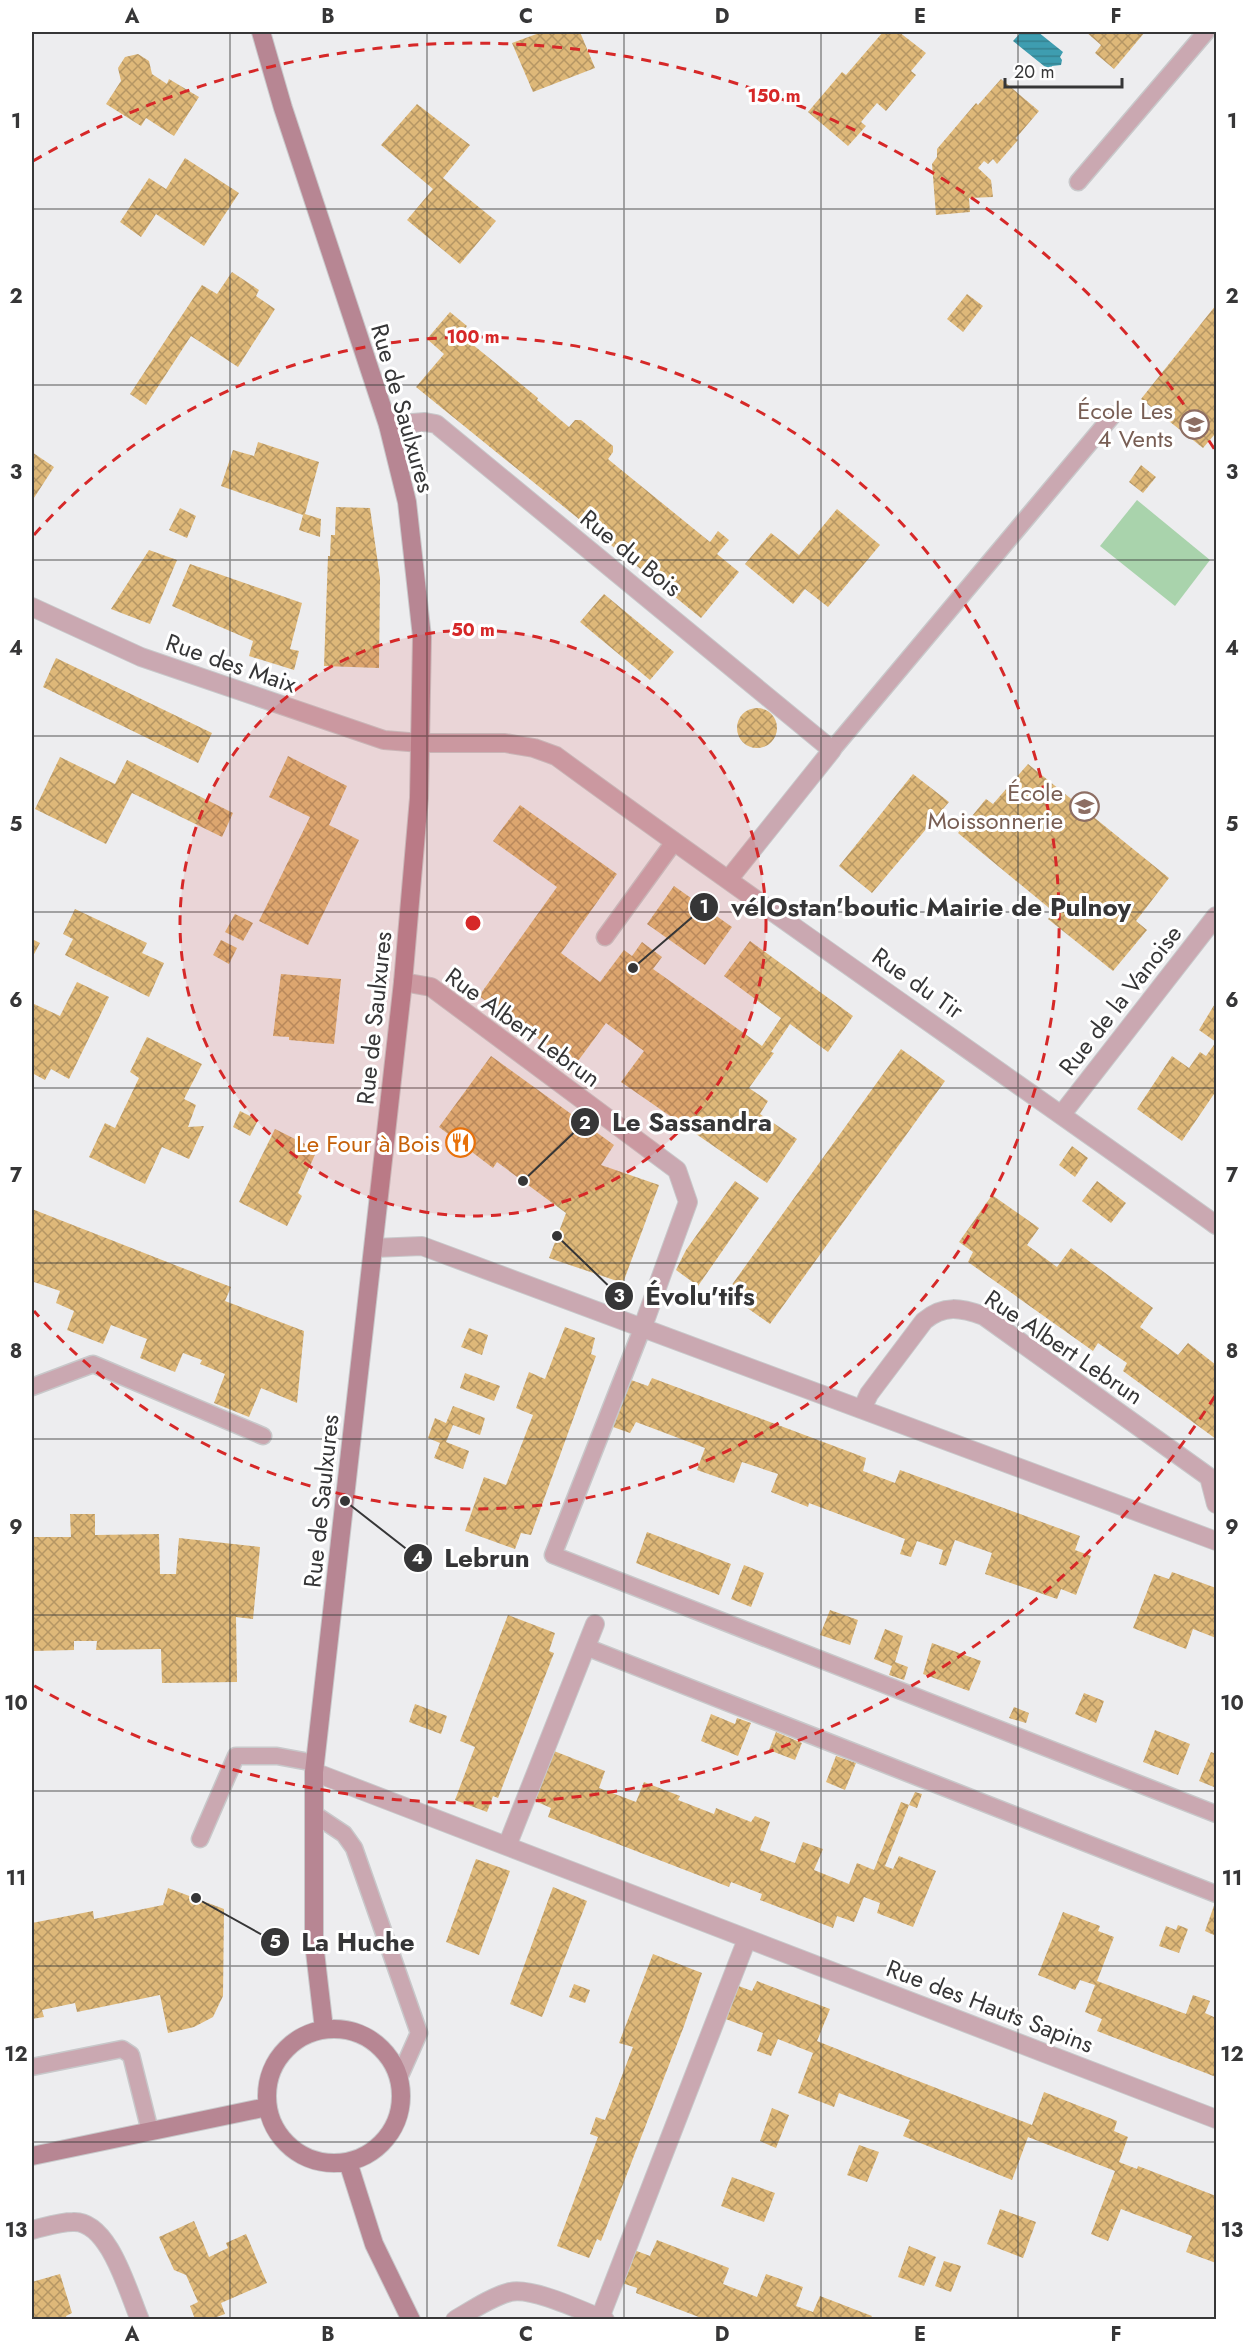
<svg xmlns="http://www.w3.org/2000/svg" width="1248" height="2351" font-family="Jost,sans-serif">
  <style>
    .garden { fill: #a9d3ac }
    .water { fill: url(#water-rules) }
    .building { fill: url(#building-cross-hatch) }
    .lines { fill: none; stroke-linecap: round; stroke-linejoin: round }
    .lane-casing { stroke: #c8c8ca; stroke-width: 19 }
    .street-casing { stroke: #c8c8ca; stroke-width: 20 }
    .secondary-casing { stroke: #c8c8ca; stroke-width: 20 }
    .lane { stroke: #caa8b1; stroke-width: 16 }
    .street { stroke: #caa8b1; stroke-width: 18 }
    .secondary { stroke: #b78693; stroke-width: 18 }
    .grid { fill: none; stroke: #363637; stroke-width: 1.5; stroke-opacity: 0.55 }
    .ring { fill: none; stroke: #d62828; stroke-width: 3; stroke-dasharray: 10 8 }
    .labels { text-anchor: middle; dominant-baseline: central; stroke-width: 6; stroke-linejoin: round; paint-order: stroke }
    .street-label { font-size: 24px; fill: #363637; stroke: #fff }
    .education-label { font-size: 24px; fill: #785e54; stroke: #fff; text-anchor: end }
    .food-label { font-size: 24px; fill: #c56008; stroke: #fff; text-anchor: end }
    .centre { fill: #d62828; stroke: #fff; stroke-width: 3 }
    .ring-label { font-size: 18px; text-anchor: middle; font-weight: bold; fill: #d62828; stroke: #fff; stroke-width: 6; stroke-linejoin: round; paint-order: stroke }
    .leader { fill: none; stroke: #363637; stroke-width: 2 }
    .callout-dot { fill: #363637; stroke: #fff; stroke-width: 2 }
    .mark-label { font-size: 18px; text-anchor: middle; font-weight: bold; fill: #fff }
    .callout-label { font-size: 26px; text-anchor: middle; font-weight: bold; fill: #363637; stroke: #fff; stroke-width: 6; stroke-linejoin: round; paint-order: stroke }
    .neatline { fill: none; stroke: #363637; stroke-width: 2 }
    .grid-label { font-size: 20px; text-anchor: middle; font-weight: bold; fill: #363637 }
  </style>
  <defs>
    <pattern id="water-rules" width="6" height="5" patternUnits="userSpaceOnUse" patternTransform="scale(1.5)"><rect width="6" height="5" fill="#3e9db0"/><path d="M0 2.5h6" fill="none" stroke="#358190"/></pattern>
    <pattern id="building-cross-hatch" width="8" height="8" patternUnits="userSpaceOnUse" patternTransform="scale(1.5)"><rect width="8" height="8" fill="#deb879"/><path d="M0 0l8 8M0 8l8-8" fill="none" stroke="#b59664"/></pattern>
  </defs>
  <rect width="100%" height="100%" fill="#ededef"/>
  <path class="garden" d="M1137,500L1210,560L1175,606L1100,546Z"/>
  <path class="water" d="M1021,32H1038L1063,52L1060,57L1062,60L1061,65L1052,66L1049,70L1013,41Z"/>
  <path class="building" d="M542,32H580L595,68L533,92L512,43Z
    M883,32H899L926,53L911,71L916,75L886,111L877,103L861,122L866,126L848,146L808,112L842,72L846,75Z
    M1086,32H1145L1114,69L1095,53L1101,45Z
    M138,54L149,61L152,74L167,84L169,79L199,97L174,136L146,118L141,126L106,104L121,81L118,68L125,57Z
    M1001,79L1039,111L1016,138L1018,140L997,164L993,159L988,164L984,161L978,168L991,180L993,197L969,198L970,212L936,215L932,164L937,157V149L976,103L978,105Z
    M417,104L470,145L443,178L496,221L460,264L407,220L433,189L381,145Z
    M185,158L239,193L204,246L156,214L141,237L120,222L149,178L166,189Z
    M232,272L259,290L256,296L275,309L238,367L191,336L146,405L130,394L202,285L217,294Z
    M967,294L983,306L963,332L947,319Z
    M1216,305V435L1215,434L1203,448L1141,399Z
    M450,312L467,326L461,335L538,398L537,400L569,427L575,420H581L613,446V452L608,459L614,464L710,542L718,531L729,540L717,554L739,572L701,618L416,387L444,354L427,339Z
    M258,442L319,462L305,514L321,519L320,537L299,530L303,515L221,486L233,450L254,456Z
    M32,452L54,467L32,501Z
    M1141,465L1156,477L1143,493L1129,482Z
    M336,507L370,508L380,578L379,668L324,666L328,556H330L331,535H335Z
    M180,508L196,516L187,538L169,530Z
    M837,509L880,545L828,607L805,589L793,604L745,564L771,533L799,555Z
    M149,550L177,560L150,624L111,609Z
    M190,564L302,603L290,649L299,651L294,670L249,656L253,641L172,606Z
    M604,594L674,652L650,680L580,622Z
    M56,658L212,733L198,763L43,687Z
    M737 728a20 20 0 1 1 40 0a20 20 0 1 1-40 0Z
    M288,756L347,786L329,825L359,840L308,945L259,921L310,817L269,797Z
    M60,757L115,784L127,760L233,813L222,837L132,793L106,844L35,809Z
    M1028,764L1169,878L1136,921L1147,930L1113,971L1048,919L1054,912L958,833L986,799L993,804Z
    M913,774L949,802L872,893L839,866Z
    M520,805L617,874L561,953L600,982L624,950L632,956L642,942L662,957L653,969L762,1046L781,1018L724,976L750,941L853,1016L828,1052L790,1024L771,1052L774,1053L749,1088L768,1101L760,1114L797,1139L767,1183L621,1082L644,1051L606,1023L575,1065L479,996L557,887L493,841Z
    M674,886L732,927L705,965L647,924Z
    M75,909L147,943L142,953L164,963L149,997L65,955L73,939L63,934Z
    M235,914L253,923L243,941L225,932Z
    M32,939L40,943L32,958Z
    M221,940L237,948L229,964L213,955Z
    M281,974L341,979L334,1044L289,1040V1037L273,1036Z
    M77,982L109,997L69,1079L51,1069L45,1080L32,1073V1003L60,1016Z
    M1216,1002V1096L1214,1094L1182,1141L1137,1109L1172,1056L1189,1068L1200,1052L1206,1056L1216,1042L1199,1030Z
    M147,1037L202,1064L184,1099L196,1105L188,1127L204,1126L189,1159L162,1147L145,1184L89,1157L105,1123L115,1128L139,1078L130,1072Z
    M901,1049L945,1081L770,1324L726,1293Z
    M491,1056L614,1145L601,1165L659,1185L623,1283L549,1258L566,1213L497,1162L493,1168L439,1127Z
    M240,1111L258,1120L250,1136L233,1127Z
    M275,1129L317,1150L298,1193L302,1196L287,1226L239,1202Z
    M1072,1146L1088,1158L1075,1177L1059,1165Z
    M735,1181L759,1198L698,1286L676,1270L686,1250Z
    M1097,1181L1126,1203L1111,1223L1082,1201Z
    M992,1195L1039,1228L1027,1245L1057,1267L1071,1248L1153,1308L1140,1327L1178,1355L1188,1343L1216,1365V1439L1123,1371L1127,1363L1098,1343L1093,1351L968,1262L973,1252L959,1242Z
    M32,1209L231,1287L225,1301L304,1331L297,1403L261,1388L249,1417L214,1403L225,1374L200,1364L202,1360L183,1353L175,1372L140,1358L147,1339L111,1325L103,1344L67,1330L74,1311L56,1303L60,1291L34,1282L32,1288Z
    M565,1327L595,1338L591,1354L596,1356L531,1535L521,1533L515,1549L465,1531L484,1477L506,1485L533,1415L516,1408L529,1372L545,1379Z
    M469,1328L488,1335L482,1355L461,1347Z
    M465,1373L500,1386L494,1401L460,1388Z
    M652,1378L866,1458L863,1471L895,1483L900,1470L1080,1536L1075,1550L1091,1556L1076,1595L1061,1589L1057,1599L985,1574L992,1553L955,1540L946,1566L939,1564L943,1550L917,1541L911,1557L900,1554L905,1539L809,1503L808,1507L771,1492L778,1474L742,1462L734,1483L697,1470L705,1448L636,1422L630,1433L613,1427L631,1380L648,1386Z
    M453,1406L485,1418L480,1435L453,1425L446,1442L469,1451L463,1469L434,1458L440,1443L428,1438L435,1418L446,1423Z
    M70,1514H95V1535L159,1534L160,1574H176L179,1538L260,1547L253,1619L236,1617L237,1682L162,1683L161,1649L96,1650L97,1641H74V1650L32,1651V1537H71Z
    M647,1532L731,1564L719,1595L636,1563Z
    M744,1565L764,1573L751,1607L731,1599Z
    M1172,1572L1216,1588V1638L1193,1629L1186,1649L1133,1628L1154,1574L1169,1579Z
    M830,1610L858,1620L850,1645L820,1635Z
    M508,1615L555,1633L549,1651L554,1653L498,1798L493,1796L487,1812L455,1800L475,1747L460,1741Z
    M885,1629L903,1636L895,1662L908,1667L904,1680L889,1675L892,1666L874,1659Z
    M932,1643L981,1661L969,1691L923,1674Z
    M1084,1693L1104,1701L1096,1723L1075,1714Z
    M415,1704L447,1716L441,1734L409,1722Z
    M1014,1707L1029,1713L1026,1723L1009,1718Z
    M711,1714L735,1724L737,1718L751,1723L738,1756L701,1741Z
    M1155,1730L1190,1744L1178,1775L1143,1762Z
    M776,1732L802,1743L795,1760L769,1750Z
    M554,1751L605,1771L599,1788L636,1802L644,1782L680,1796L678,1800L714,1814L716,1808L751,1822L755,1816L770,1822L760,1850L795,1863L803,1842L823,1849L814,1870L849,1884L857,1863L874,1870L901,1802L909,1805L915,1792L922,1794L917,1808L909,1805L885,1866L893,1869L899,1856L936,1871L913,1927L877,1913L880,1903L864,1897L854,1922L837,1916L833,1928L760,1900L762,1894L731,1882L729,1887L548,1817L551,1808L535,1801Z
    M1211,1752L1216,1754V1780L1214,1787L1199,1781Z
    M836,1756L856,1763L845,1790L826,1782Z
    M476,1859L510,1871L479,1955L446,1942Z
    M553,1887L587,1901L542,2017L510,2004Z
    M168,1888L224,1909L223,1996L213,2017L194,2027L168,2033L160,1995L77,2012L75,2003L42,2010L44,2017L32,2019V1923L93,1911L94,1919L163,1905Z
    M1216,1900V1936L1205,1931Z
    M1063,1912L1100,1926L1098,1931L1114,1937L1097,1981L1186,2014L1193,1995L1210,2001L1205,2013L1216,2018V2077L1097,2031L1102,2019L1085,2012L1095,1985L1080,1980L1075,1990L1038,1975Z
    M1178,1925L1188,1929L1179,1953L1159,1946L1166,1926L1176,1930Z
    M653,1954L702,1973L684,2026L615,2205L601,2241L597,2239L589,2258L557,2246L598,2137L590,2134L596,2117L605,2120L633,2047L619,2043Z
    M757,1981L830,2009L817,2041L887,2069L1032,2125L1044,2092L1117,2121L1114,2131L1128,2137L1119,2162L1137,2169L1138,2166L1216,2196V2263L1186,2252L1192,2236L1121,2209L1108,2241L1091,2234L1115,2171L1028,2137L1012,2180L903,2136L910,2120L839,2093L834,2107L798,2093L813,2053L778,2039L771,2056L757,2051L763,2033L723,2018L736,1985L752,1991Z
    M574,1984L590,1990L585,2003L569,1997Z
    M772,2108L789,2115L776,2148L760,2141Z
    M859,2145L879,2152L867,2182L847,2175Z
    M732,2177L775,2193L764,2222L721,2206Z
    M1000,2209L1036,2222L1023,2258L987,2244Z
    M194,2221L209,2257L228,2248L226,2243L246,2234L267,2283L221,2303L225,2314L211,2319H195L190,2306L198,2302L186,2275L174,2270L159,2237Z
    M657,2240L729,2268L723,2284L757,2297L766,2274L803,2287L796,2306L813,2312L820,2296L872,2316L870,2319H704L636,2293L637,2288L622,2283L634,2250L650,2256Z
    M909,2246L936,2257L924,2286L898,2277Z
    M944,2261L961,2266L951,2292L935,2286Z
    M60,2274L72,2313L66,2316L67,2319H32V2282Z"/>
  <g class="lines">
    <defs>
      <path id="lane" d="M1078,182L1206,32
        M832,750L1113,415
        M605,937L674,842
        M642,1329L553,1555L1216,1814
        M32,1387L93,1364L263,1436
        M586,1647L1216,1894
        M314,1814L344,1834L354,1848L419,2033L399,2078
        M200,1839L236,1756H277L315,1763
        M32,2067L122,2049L131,2055L150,2131"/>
      <path id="street" d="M388,425L425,422L436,424L832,750L728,880
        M32,607L141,657L384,740L421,743H505L534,748L556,756C774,916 997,1068 1216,1225
        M403,982L431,987L677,1170L688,1202L642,1329
        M1062,1114L1216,916
        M374,1248L422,1246L1216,1541
        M862,1409L869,1394L924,1321C944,1304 961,1308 984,1316L1209,1477L1216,1504
        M314,1772L1216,2119
        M507,1846L595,1624
        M32,2230C45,2227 59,2222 73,2222C109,2220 128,2292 140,2320
        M600,2318L747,1939
        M455,2320C472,2310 491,2297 510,2292C533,2287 582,2311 605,2320"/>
      <path id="secondary" d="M261,32L283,108L388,425L407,502L422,637L419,798L403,982L314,1772V1943L324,2029
        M267 2096a67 67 0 1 1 134 0a67 67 0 1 1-134 0Z
        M32,2156L267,2107
        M348,2162L374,2244L411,2320"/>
    </defs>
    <use href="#lane" class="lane-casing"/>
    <use href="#street" class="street-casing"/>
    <use href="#secondary" class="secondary-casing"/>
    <use href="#lane" class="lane"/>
    <use href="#street" class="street"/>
    <use href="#secondary" class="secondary"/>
  </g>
  <path class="grid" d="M230,32V2320M427,32V2320M624,32V2320M821,32V2320M1018,32V2320M32,209H1216M32,385H1216M32,560H1216M32,736H1216M32,912H1216M32,1088H1216M32,1263H1216M32,1439H1216M32,1615H1216M32,1791H1216M32,1966H1216M32,2142H1216"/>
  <circle cx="473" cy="923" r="293" fill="#d62828" fill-opacity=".12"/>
  <g class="ring">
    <circle cx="473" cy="923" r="293"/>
    <path d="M34 535A586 586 0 1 1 34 1311"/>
    <path d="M1215 1396A880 880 0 0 1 33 1685M33 161A880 880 0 0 1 1215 450"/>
  </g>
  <defs>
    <symbol id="school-ring" viewBox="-11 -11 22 22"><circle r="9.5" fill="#fff" stroke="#8d6e63" stroke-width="1.5"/><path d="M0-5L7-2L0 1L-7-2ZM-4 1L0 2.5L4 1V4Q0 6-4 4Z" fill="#8d6e63"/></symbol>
    <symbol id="restaurant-ring" viewBox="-11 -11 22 22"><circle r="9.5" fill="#fff" stroke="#e8710a" stroke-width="1.5"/><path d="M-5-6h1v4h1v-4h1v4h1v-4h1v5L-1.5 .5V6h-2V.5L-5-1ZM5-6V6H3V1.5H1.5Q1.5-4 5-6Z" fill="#e8710a"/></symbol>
  </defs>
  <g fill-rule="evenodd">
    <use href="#school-ring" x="1178" y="408" width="33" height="33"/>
    <use href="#school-ring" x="1068" y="790" width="33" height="33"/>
    <use href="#restaurant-ring" x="444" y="1126" width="33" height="33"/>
  </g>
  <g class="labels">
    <g class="street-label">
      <text transform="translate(403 408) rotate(74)">Rue de Saulxures</text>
      <text transform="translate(631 553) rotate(39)">Rue du Bois</text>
      <text transform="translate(231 663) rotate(19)">Rue des Maix</text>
      <text transform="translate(918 983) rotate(35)">Rue du Tir</text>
      <text transform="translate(1120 1000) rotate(-52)">Rue de la Vanoise</text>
      <text transform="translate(374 1018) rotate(-84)">Rue de Saulxures</text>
      <text transform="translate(523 1027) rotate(36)">Rue Albert Lebrun</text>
      <text transform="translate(1064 1347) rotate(34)">Rue Albert Lebrun</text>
      <text transform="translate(321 1501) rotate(-84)">Rue de Saulxures</text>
      <text transform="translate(990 2006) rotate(21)">Rue des Hauts Sapins</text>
    </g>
    <g class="education-label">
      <text x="1173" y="410">École Les<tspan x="1173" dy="28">4 Vents</tspan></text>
      <text x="1063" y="792">École<tspan x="1063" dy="28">Moissonnerie</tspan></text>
    </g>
    <g class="food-label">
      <text x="440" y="1143">Le Four à Bois</text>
    </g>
  </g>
  <circle cx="473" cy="923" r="9" class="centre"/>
  <g class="ring-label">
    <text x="774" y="102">150 m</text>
    <text x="473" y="343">100 m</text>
    <text x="473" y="636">50 m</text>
  </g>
  <path class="leader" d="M633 968L704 907M523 1181L585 1122M557 1236L619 1296M345 1501L418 1558M196 1898L275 1942"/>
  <g class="callout-dot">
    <circle cx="633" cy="968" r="6"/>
    <circle cx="523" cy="1181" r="6"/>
    <circle cx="557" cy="1236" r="6"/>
    <circle cx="345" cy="1501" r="6"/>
    <circle cx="196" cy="1898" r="6"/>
    <circle cx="704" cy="907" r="15"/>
    <circle cx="585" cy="1122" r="15"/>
    <circle cx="619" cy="1296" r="15"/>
    <circle cx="418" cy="1558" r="15"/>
    <circle cx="275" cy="1942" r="15"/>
  </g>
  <g class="mark-label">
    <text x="704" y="913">1</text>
    <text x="585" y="1129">2</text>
    <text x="619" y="1302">3</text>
    <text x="418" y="1564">4</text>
    <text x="275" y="1948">5</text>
  </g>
  <g class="callout-label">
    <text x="931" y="916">vélOstan'boutic Mairie de Pulnoy</text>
    <text x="692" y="1131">Le Sassandra</text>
    <text x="700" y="1305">Évolu'tifs</text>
    <text x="487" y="1567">Lebrun</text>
    <text x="358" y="1951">La Huche</text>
  </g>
  <rect width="1248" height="2351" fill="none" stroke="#ffffff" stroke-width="66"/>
  <path d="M1005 78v9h117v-9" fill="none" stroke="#363637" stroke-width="3"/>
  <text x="1014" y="78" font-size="18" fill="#363637" stroke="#ffffff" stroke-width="4.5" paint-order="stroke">20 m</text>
  <rect x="33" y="33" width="1182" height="2285" class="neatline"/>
  <g class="grid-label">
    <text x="132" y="23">A</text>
    <text x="328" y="23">B</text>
    <text x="526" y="23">C</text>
    <text x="722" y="23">D</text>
    <text x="920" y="23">E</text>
    <text x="1116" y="23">F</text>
    <text x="16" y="128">1</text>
    <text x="1232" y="128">1</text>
    <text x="16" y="303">2</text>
    <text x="1232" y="303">2</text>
    <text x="16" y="479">3</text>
    <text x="1232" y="479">3</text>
    <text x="16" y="655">4</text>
    <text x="1232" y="655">4</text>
    <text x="16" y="831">5</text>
    <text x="1232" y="831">5</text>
    <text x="16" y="1007">6</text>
    <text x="1232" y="1007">6</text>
    <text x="16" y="1182">7</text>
    <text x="1232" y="1182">7</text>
    <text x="16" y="1358">8</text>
    <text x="1232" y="1358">8</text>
    <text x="16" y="1534">9</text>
    <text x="1232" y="1534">9</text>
    <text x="16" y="1710">10</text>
    <text x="1232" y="1710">10</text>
    <text x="16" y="1885">11</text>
    <text x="1232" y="1885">11</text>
    <text x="16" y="2061">12</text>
    <text x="1232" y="2061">12</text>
    <text x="16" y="2237">13</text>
    <text x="1232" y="2237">13</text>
    <text x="132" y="2341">A</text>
    <text x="328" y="2341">B</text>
    <text x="526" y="2341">C</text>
    <text x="722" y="2341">D</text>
    <text x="920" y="2341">E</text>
    <text x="1116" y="2341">F</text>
  </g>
</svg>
